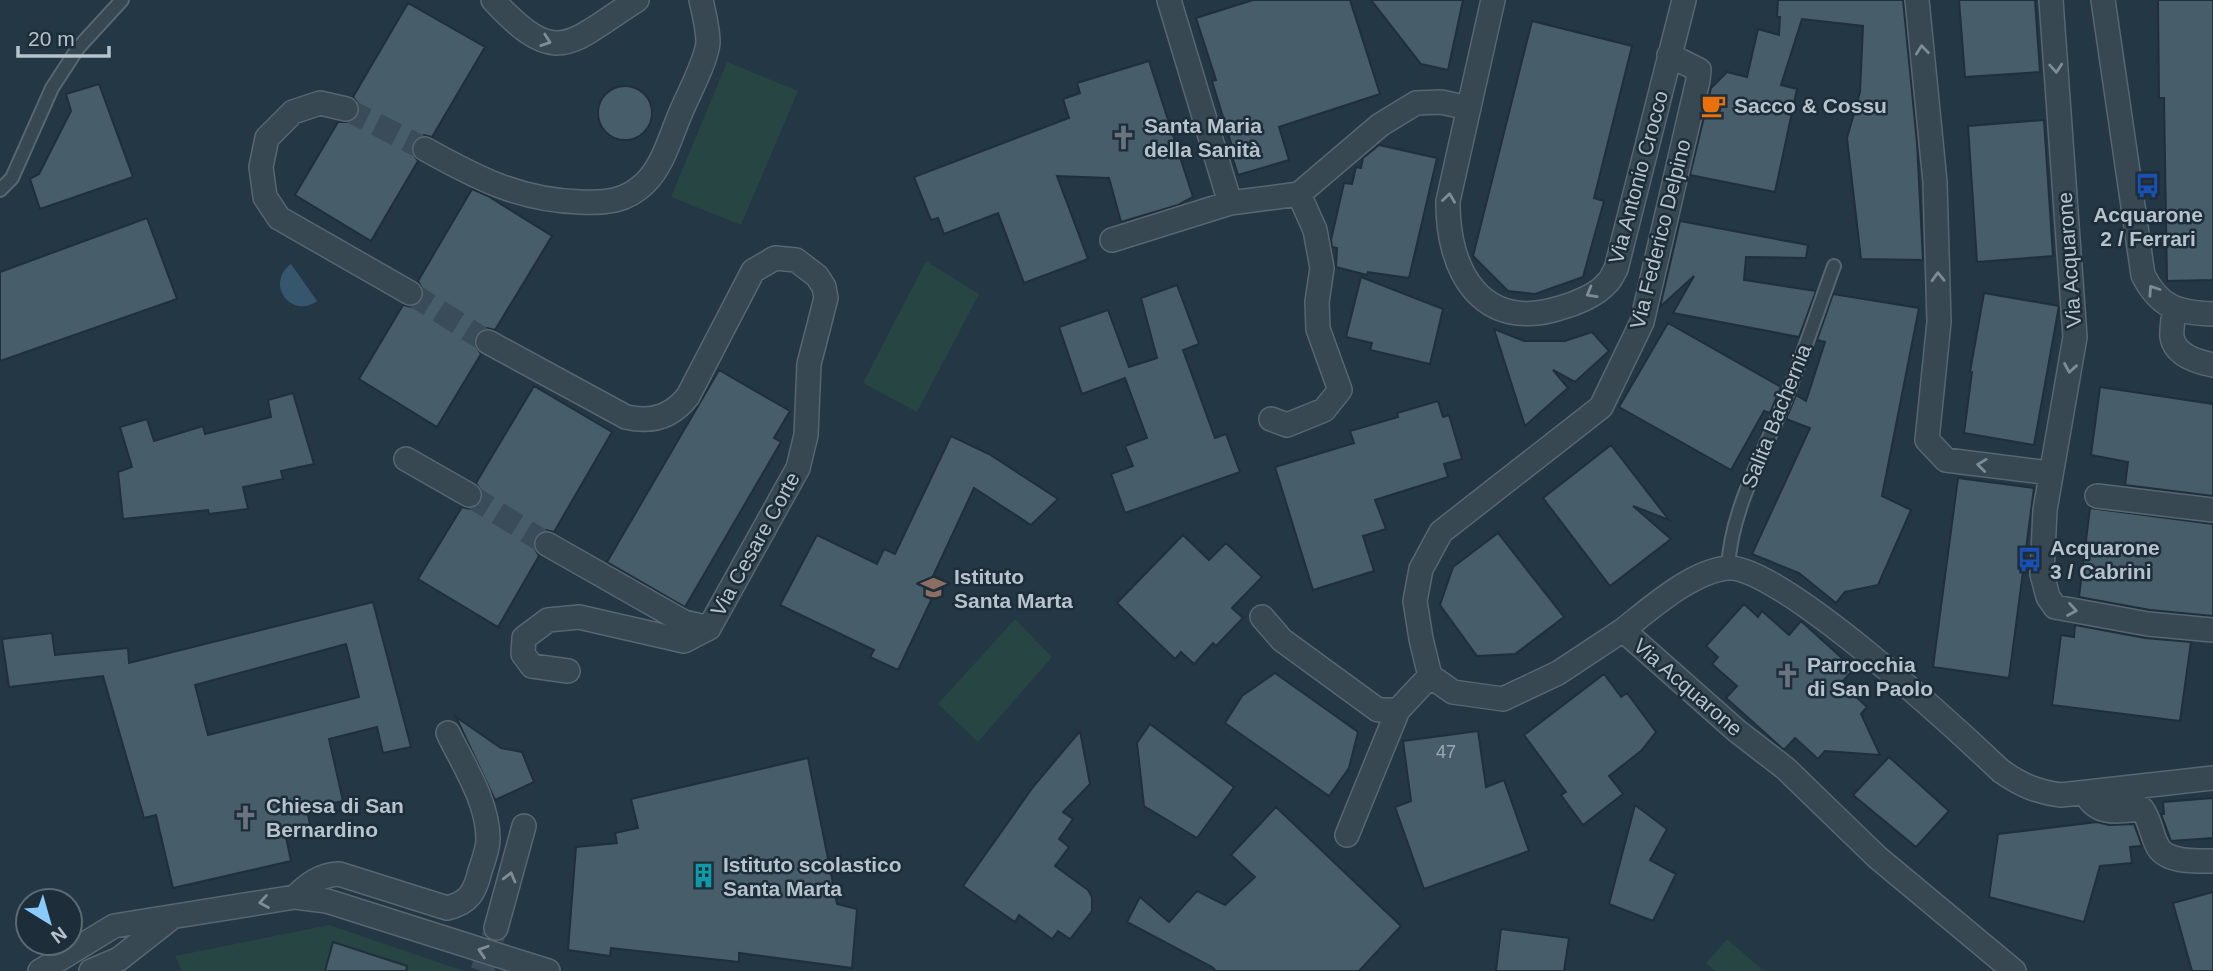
<svg xmlns="http://www.w3.org/2000/svg" width="2213" height="971" font-family="Helvetica,sans-serif">
  <style>
    .green { fill: #264543 }
    .water { fill: #36566d }
    .building { fill: #475d6a; stroke: #1f2f3b; stroke-width: 2; fill-rule: evenodd }
    .lines { fill: none; stroke-linecap: round; stroke-linejoin: round }
    .minor-tunnel { stroke: #3a4c59; stroke-width: 23; stroke-dasharray: 23 11; stroke-linecap: butt }
    .service-casing { stroke: #576671; stroke-width: 16 }
    .minor-casing { stroke: #576671; stroke-width: 26 }
    .service { stroke: #384853; stroke-width: 12 }
    .minor { stroke: #384853; stroke-width: 23 }
    .oneway { stroke: #7d8c96 }
    .labels { text-anchor: middle; dominant-baseline: central; stroke-width: 5; stroke-linejoin: round; paint-order: stroke }
    .number-label { font-size: 18px; fill: #9aaab4 }
    .poi-label { font-size: 21px; font-weight: bold; fill: #b6c3cd; stroke: #1d2d39; text-anchor: start }
    .street-label { font-size: 21px; fill: #b6c3cd; stroke: #1d2d39 }
  </style>
  <rect width="100%" height="100%" fill="#243744"/>
  <path class="green" d="M727,62L798,91L741,225L671,197Z
    M926,261L979,294L917,412L863,383Z
    M1015,619L1052,657L978,742L938,704Z
    M329,925L464,971H182L175,956Z
    M1727,939L1764,971H1715L1706,963Z"/>
  <path class="water" d="M291,264L317,301C292,320 264,284 291,264Z"/>
  <path class="building" d="M1253,0H1350L1380,94L1279,127L1289,160L1238,175L1229,147L1232,146L1212,81L1216,80L1196,18Z
    M1371,0H1463L1448,70L1421,64Z
    M1778,0H1903L1917,143L1923,260L1861,259L1847,138L1860,92L1863,26L1802,19L1781,85L1797,89L1775,192L1690,175L1711,88L1727,72L1747,77L1758,29L1779,35L1780,17H1777Z
    M1959,0H2035L2040,72L1965,77Z
    M2158,0H2213V280L2167,281L2164,98H2159Z
    M408,3L485,47L432,137L424,135L413,142L411,150L418,161L371,241L295,195L338,122H349L357,118L360,106L353,97Z
    M1532,21L1632,46L1594,198L1604,201L1583,277L1535,294L1508,291L1473,256Z
    M1149,61L1193,197L1178,205L1121,222L1109,178L1057,176L1088,259L1024,283L998,213L944,234L938,218L931,220L914,177L1069,118L1063,99L1080,93L1077,83Z
    M99,84L133,177L40,209L30,179L39,174L71,111L66,94Z
    M598 113a27 27 0 1 1 54 0a27 27 0 1 1-54 0Z
    M2044,120L2053,256L1977,262L1968,126Z
    M1379,145L1437,158L1409,278L1368,272L1367,275L1336,267L1337,248L1332,247L1331,240L1344,183L1352,184L1356,167L1361,168L1363,158Z
    M472,189L488,196L552,236L495,330L487,328L476,335L474,343L481,354L437,427L359,379L403,305L411,307L422,300L424,292L418,281Z
    M147,218L177,299L0,361V272Z
    M1680,221L1808,245L1806,258L1746,257L1744,280L1816,291L1799,337L1673,313L1694,276L1660,307Z
    M1361,277L1443,309L1430,364L1370,350L1372,343L1346,337Z
    M1177,285L1199,344L1183,350L1215,438L1226,434L1240,472L1125,513L1111,474L1133,466L1125,446L1147,438L1125,378L1082,394L1059,327L1108,310L1129,367L1157,358L1141,298Z
    M1984,293L2059,306L2034,445L1964,433L1972,372H1970Z
    M1833,294L1919,308L1882,496L1911,510L1878,585L1845,592L1836,603L1799,573L1752,554L1810,428L1786,419L1796,395L1806,401L1825,342L1817,340Z
    M1668,323L1781,387L1770,413L1764,411L1731,470L1619,407Z
    M1494,329L1524,341H1565L1592,332L1609,351L1575,382L1553,370L1568,388L1525,426Z
    M719,370L790,411L774,438L781,442L685,607L607,562Z
    M534,386L612,432L554,532L546,530L535,537L533,545L539,556L498,627L418,579L462,507L470,509L481,502L483,494L476,483Z
    M2100,387L2213,404V496L2125,485L2128,462L2091,455Z
    M293,393L314,464L281,471L283,479L243,487L248,509L209,514L208,510L123,519L118,472L132,467L120,427L147,419L154,441L203,426L205,434L271,417L268,400Z
    M1438,401L1443,417L1449,415L1462,459L1444,464L1448,477L1375,500L1386,529L1363,536L1374,571L1313,590L1275,467L1354,443L1350,431L1398,417L1397,413Z
    M951,436L989,454L1058,499L1031,525L974,488L927,589L935,592L898,670L870,657L874,650L780,605L817,535L877,564L884,549L895,554Z
    M1611,445L1669,520L1633,506L1671,539L1610,586L1543,498Z
    M1958,478L2034,488L2009,678L1933,667Z
    M2090,508L2213,524V616L2150,610L2079,597Z
    M1498,533L1564,617L1515,654L1477,656L1440,605L1453,567Z
    M1183,535L1209,560L1226,543L1262,577L1232,608L1243,618L1216,646L1213,643L1194,664L1181,652L1175,659L1117,603Z
    M373,602L411,747L383,753L377,727L329,739L343,801L307,809L310,825L296,829L298,835L286,837L291,861L173,888L156,815L144,818L103,676L9,687L2,639L52,633L55,655L128,648L129,663ZM346,644L359,697L208,735L195,685Z
    M1744,604L1758,617L1762,611L1789,635L1801,621L1854,669L1841,683L1867,707L1861,714L1880,755L1825,751L1818,759L1795,738L1784,750L1726,698L1737,686L1712,664L1718,657L1706,646Z
    M2075,625L2145,638L2191,642L2180,721L2052,705L2061,635L2074,637Z
    M1275,673L1358,732L1349,768L1329,796L1225,723L1242,696Z
    M1604,674L1621,697L1627,693L1656,732L1641,751L1609,776L1623,794L1583,825L1561,795L1566,792L1524,735Z
    M456,717L501,748L522,752L534,782L495,800Z
    M1150,724L1234,787L1197,838L1144,806L1137,743Z
    M1080,731L1090,784L1063,812L1073,819L1059,839L1069,847L1055,866L1088,890L1092,897V911L1070,939L1058,931L1052,939L1019,915L1015,922L963,886L1033,787Z
    M1478,731L1486,787L1504,780L1529,851L1424,889L1395,807L1411,801L1403,741Z
    M1889,757L1949,811L1916,847L1853,795Z
    M808,758L837,904L857,909L852,968L739,953V962L611,948L610,956L568,950L576,847L617,843L615,833L638,828L631,799Z
    M2213,798V838L2171,841L2161,814H2164L2163,802Z
    M1635,805L1667,829L1650,860L1676,874L1653,921L1609,904Z
    M1276,807L1401,926L1359,971H1216L1212,967L1127,922L1140,897L1169,922L1197,891L1225,905L1255,877L1231,855Z
    M2097,822L2109,825L2134,824L2142,846L2130,847L2132,863L2100,866L2084,922L1989,897L1998,834Z
    M2213,892V971H2192L2173,903Z
    M1501,929L1569,938L1564,971H1496Z
    M333,942L407,966L406,971H325Z"/>
  <g class="lines">
    <path class="minor-tunnel" d="M346,109L425,149
      M410,293L488,342
      M469,495L547,544
      M482,971L496,928"/>
    <defs>
      <path id="service" d="M0,190L12,178L52,88L78,48L122,0
        M1728,568C1731,512 1759,463 1780,412C1800,365 1816,315 1834,266"/>
      <path id="minor" d="M493,0C558,70 569,43 637,0
        M1169,0L1230,203
        M1493,0L1448,201C1447,270 1481,333 1560,308C1575,304 1597,295 1607,283C1611,280 1613,273 1616,269L1684,0
        M1917,0L1935,182L1939,322L1927,440L1946,460L2050,473
        M2051,0L2075,337L2045,510L2042,574L2048,597L2055,607L2148,624L2213,630
        M2103,0L2143,275C2159,307 2178,313 2213,314
        M346,109L320,103L293,112L267,138L261,167L265,197L279,218L410,293
        M425,149C477,178 519,200 580,202C605,203 626,202 645,183C663,166 671,135 681,112C688,95 707,60 708,42C708,28 704,14 701,0
        M1112,240L1230,203L1299,194L1380,125L1416,103L1441,102L1469,108
        M2174,308C2174,317 2171,328 2172,337C2175,355 2198,362 2213,365
        M488,342L626,417C651,423 672,417 688,396L753,271L775,258L796,260L817,276L824,287L826,298L809,364L806,435L798,468L709,628L684,641L579,617L548,620L524,638L523,654L532,666L568,671
        M1271,419L1287,425L1324,410L1340,390L1318,329L1317,302L1322,268L1315,230L1299,194
        M406,459L469,495
        M2097,496L2213,510
        M547,544L684,622L709,628
        M1262,617L1282,640L1378,710H1398L1430,676
        M1623,630L1558,673L1503,699L1453,692L1430,676L1421,639L1415,601L1421,569L1441,532L1601,407L1642,322L1698,80L1699,70L1669,55
        M2085,793C2098,817 2119,811 2142,809C2150,820 2151,833 2157,845C2165,863 2196,861 2213,861
        M1347,835L1398,710
        M295,897C308,884 320,875 339,874L447,908C469,903 475,892 480,871C483,861 488,850 488,839C488,802 464,766 448,733
        M496,928L524,826
        M40,971L114,926L295,897L327,901L548,971
        M91,971L119,959L170,919
        M2014,971L1877,857L1785,768L1737,731L1623,630C1650,609 1692,571 1728,568C1778,564 1959,731 2001,771C2021,785 2037,792 2061,795L2213,778"/>
    </defs>
    <use href="#service" class="service-casing"/>
    <use href="#minor" class="minor-casing"/>
    <use href="#service" class="service"/>
    <use href="#minor" class="minor"/>
  </g>
  <defs><path id="oneway-chevron" d="M-2-3.5L2.5 0L-2 3.5" fill="none" stroke-width="1.6" stroke-linecap="round" stroke-linejoin="round" transform="scale(1.75)"/></defs>
  <g class="oneway">
    <use href="#oneway-chevron" transform="translate(546 41) rotate(19)"/>
    <use href="#oneway-chevron" transform="translate(1922 50) rotate(-96)"/>
    <use href="#oneway-chevron" transform="translate(2056 68) rotate(86)"/>
    <use href="#oneway-chevron" transform="translate(1449 198) rotate(-82)"/>
    <use href="#oneway-chevron" transform="translate(1938 277) rotate(-92)"/>
    <use href="#oneway-chevron" transform="translate(2153 290) rotate(-124)"/>
    <use href="#oneway-chevron" transform="translate(1591 293) rotate(150)"/>
    <use href="#oneway-chevron" transform="translate(2070 368) rotate(100)"/>
    <use href="#oneway-chevron" transform="translate(1982 465) rotate(-173)"/>
    <use href="#oneway-chevron" transform="translate(2072 610) rotate(10)"/>
    <use href="#oneway-chevron" transform="translate(510 877) rotate(-75)"/>
    <use href="#oneway-chevron" transform="translate(264 902) rotate(171)"/>
    <use href="#oneway-chevron" transform="translate(483 951) rotate(-162)"/>
  </g>
  <defs>
    <symbol id="cafe-bare" viewBox="-9 -9 18 18"><path d="M-5.5-4.5H6V0H3Q3 3.5 0 3.5H-2.5Q-5.5 3.5-5.5 0ZM3-3.2v2h1.7v-2ZM-6 4.5H4V6H-6Z" fill="#e8710a" stroke="#1d2d39" stroke-width="2.5" paint-order="stroke"/></symbol>
    <symbol id="church-bare" viewBox="-9 -9 18 18"><path d="M-1.2-6h2.4v3.5h3.3v2.4h-3.3V6h-2.4V-.1h-3.3v-2.4h3.3Z" fill="#6b7280" stroke="#1d2d39" stroke-width="2.5" paint-order="stroke"/></symbol>
    <symbol id="bus-bare" viewBox="-9 -9 18 18"><path d="M-5-6H5V4H4V6H2V4H-2V6H-4V4H-5ZM-3.5-4V0h7V-4ZM-3.5 1.2v1.5H-2V1.2ZM2 1.2v1.5H3.5V1.2Z" fill="#1a4fb4" stroke="#1d2d39" stroke-width="2.5" paint-order="stroke"/></symbol>
    <symbol id="school-bare" viewBox="-9 -9 18 18"><path d="M0-5L7-2L0 1L-7-2ZM-4 1L0 2.5L4 1V4Q0 6-4 4Z" fill="#8d6e63" stroke="#1d2d39" stroke-width="2.5" paint-order="stroke"/></symbol>
    <symbol id="building-bare" viewBox="-9 -9 18 18"><path d="M-4-6H4V6H1V3H-1V6H-4ZM-2.5-4.3h1.7v1.8h-1.7ZM.8-4.3h1.7v1.8H.8ZM-2.5-1h1.7V.8h-1.7ZM.8-1h1.7V.8H.8Z" fill="#0f9aa8" stroke="#1d2d39" stroke-width="2.5" paint-order="stroke"/></symbol>
  </defs>
  <g fill-rule="evenodd">
    <use href="#cafe-bare" x="1696" y="88" width="35" height="35"/>
    <use href="#church-bare" x="1106" y="120" width="35" height="35"/>
    <use href="#bus-bare" x="2130" y="168" width="35" height="35"/>
    <use href="#bus-bare" x="2012" y="542" width="35" height="35"/>
    <use href="#school-bare" x="916" y="570" width="35" height="35"/>
    <use href="#church-bare" x="1770" y="658" width="35" height="35"/>
    <use href="#church-bare" x="228" y="800" width="35" height="35"/>
    <use href="#building-bare" x="686" y="858" width="35" height="35"/>
  </g>
  <g class="labels">
    <g class="number-label">
      <text x="1446" y="752">47</text>
    </g>
    <g class="poi-label">
      <text x="1734" y="105">Sacco &amp; Cossu</text>
      <text x="1144" y="125">Santa Maria<tspan x="1144" dy="24">della Sanità</tspan></text>
      <text x="2148" y="214" text-anchor="middle">Acquarone<tspan x="2148" dy="24">2 / Ferrari</tspan></text>
      <text x="2050" y="547">Acquarone<tspan x="2050" dy="24">3 / Cabrini</tspan></text>
      <text x="954" y="576">Istituto<tspan x="954" dy="24">Santa Marta</tspan></text>
      <text x="1807" y="664">Parrocchia<tspan x="1807" dy="24">di San Paolo</tspan></text>
      <text x="266" y="805">Chiesa di San<tspan x="266" dy="24">Bernardino</tspan></text>
      <text x="723" y="864">Istituto scolastico<tspan x="723" dy="24">Santa Marta</tspan></text>
    </g>
    <g class="street-label">
      <text transform="translate(1638 177) rotate(-75)">Via Antonio Crocco</text>
      <text transform="translate(1660 234) rotate(-76)">Via Federico Delpino</text>
      <text transform="translate(2069 260) rotate(-94)">Via Acquarone</text>
      <text transform="translate(1776 416) rotate(-68)">Salita Bachernia</text>
      <text transform="translate(755 544) rotate(-61)">Via Cesare Corte</text>
      <text transform="translate(1688 687) rotate(41)">Via Acquarone</text>
    </g>
  </g>
  <g transform="translate(49 922) rotate(143)"><circle r="33" fill="#1d2d39" stroke="#5a6974" stroke-width="2"/>
  <path d="M0-5L12 26L0 18L-12 26Z" fill="#89caff"/>
  <text y="-10" font-size="19" font-weight="bold" text-anchor="middle" fill="#b6c3cd">N</text>
  </g>
  <path d="M18 46v10h91v-10" fill="none" stroke="#b6c3cd" stroke-width="3.5"/>
  <text x="28" y="46" font-size="21" fill="#b6c3cd" stroke="#1d2d39" stroke-width="5" paint-order="stroke">20 m</text>
</svg>
